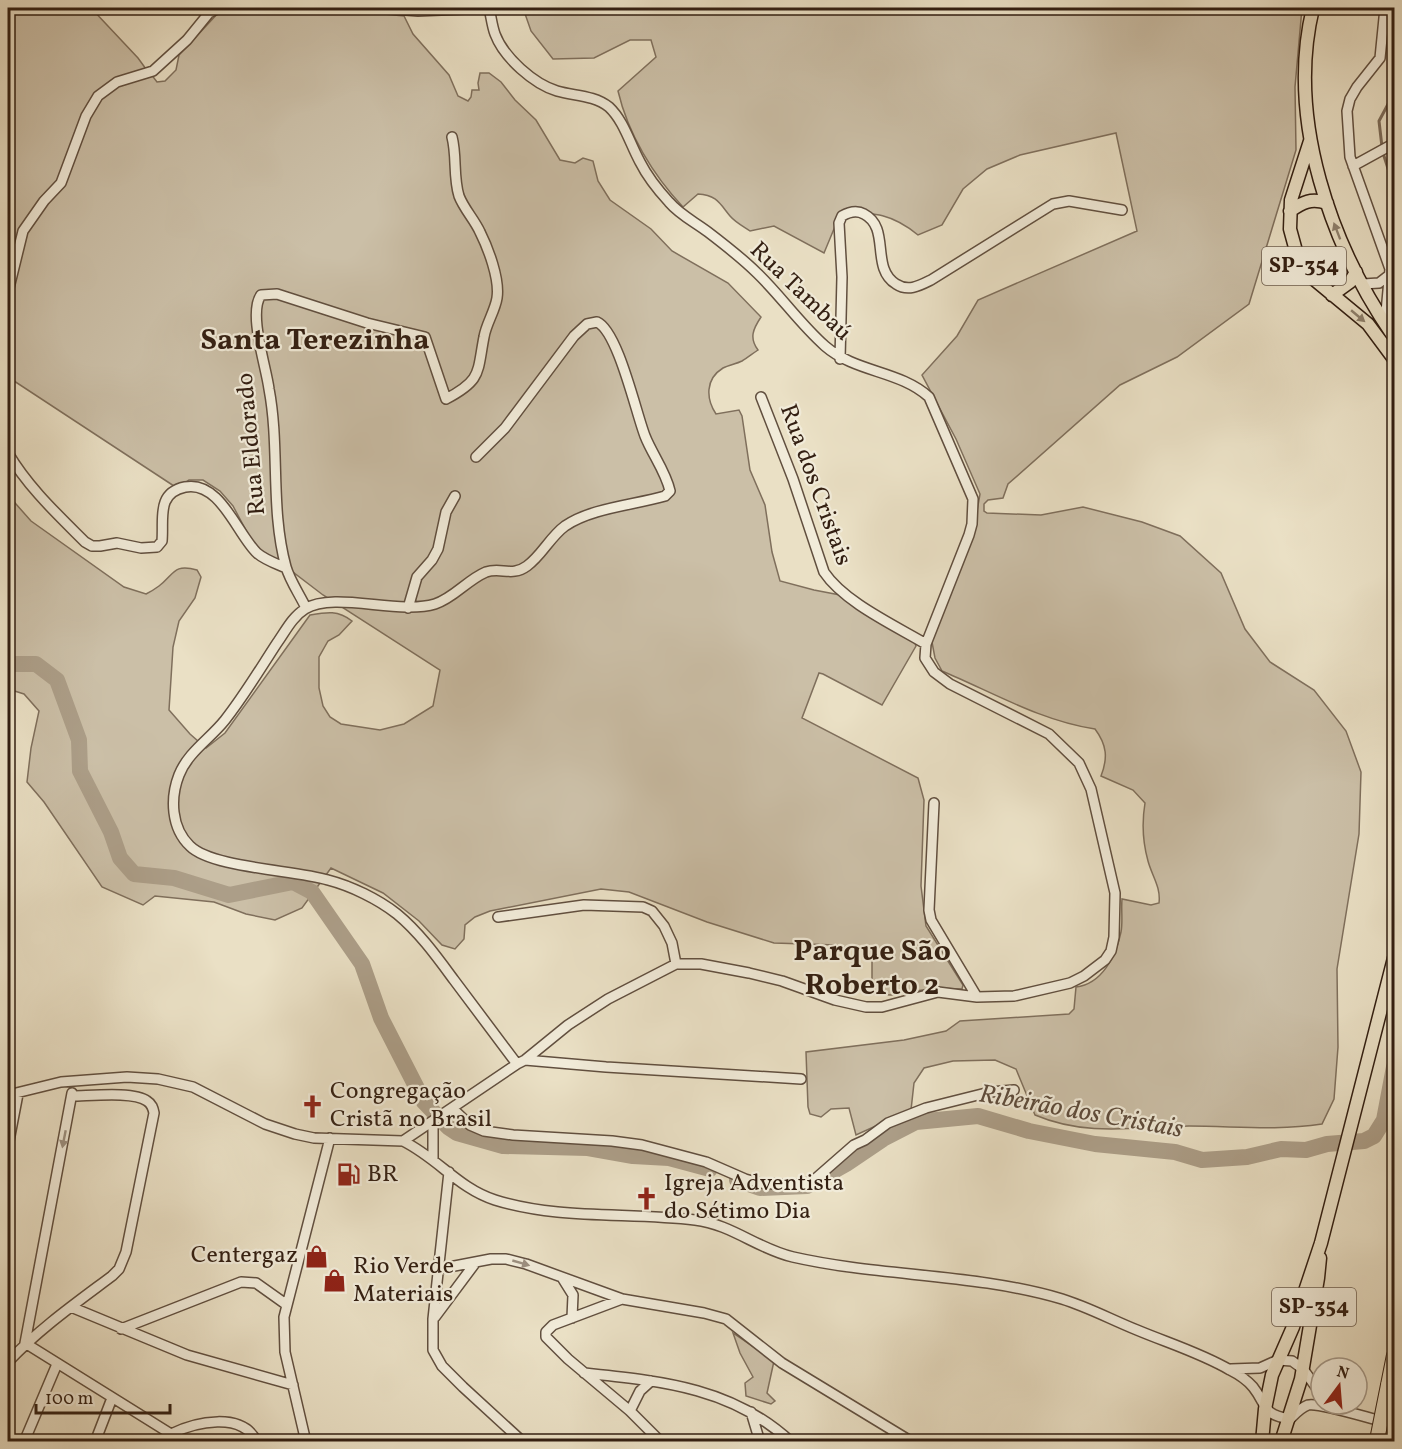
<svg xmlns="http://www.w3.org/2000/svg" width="1402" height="1449" font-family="Vollkorn,serif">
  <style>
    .green { fill: #cbbfa7; stroke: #7f6f5c; stroke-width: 1.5 }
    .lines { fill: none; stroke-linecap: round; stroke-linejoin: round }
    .stream { stroke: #7c6b59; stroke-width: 3 }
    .river { stroke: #ac9e88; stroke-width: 16 }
    .minor-casing { stroke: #614f3f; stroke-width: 12 }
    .major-casing { stroke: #331f12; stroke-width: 15 }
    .highway-casing { stroke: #331f12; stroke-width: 16 }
    .minor { stroke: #f1ebd9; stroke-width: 9 }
    .major { stroke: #eae0c5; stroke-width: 12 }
    .highway { stroke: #eae0c5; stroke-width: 14 }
    .highway-bridge-casing { stroke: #331f12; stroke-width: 16; stroke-linecap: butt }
    .highway-bridge { stroke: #eae0c5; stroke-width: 14 }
    .oneway { fill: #8e806c }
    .oneway2 { fill: #9c8f7f }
    .labels { text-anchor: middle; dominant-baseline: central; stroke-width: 4.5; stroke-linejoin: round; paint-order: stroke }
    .shield { fill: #f1ebd9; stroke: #6c5c4e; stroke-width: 1.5 }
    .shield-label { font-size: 22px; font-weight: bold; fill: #331f12 }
    .street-label { font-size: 24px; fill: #331f12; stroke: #f1ebd9 }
    .poi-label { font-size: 24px; fill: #331f12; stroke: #f1ebd9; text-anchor: start }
    .water-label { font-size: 26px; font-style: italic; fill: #5d4b3b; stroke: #f1ebd9 }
    .district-label { font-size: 30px; font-weight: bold; fill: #331f12; stroke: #f1ebd9 }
  </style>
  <rect width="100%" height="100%" fill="#eae0c5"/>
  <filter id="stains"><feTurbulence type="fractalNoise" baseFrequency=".00333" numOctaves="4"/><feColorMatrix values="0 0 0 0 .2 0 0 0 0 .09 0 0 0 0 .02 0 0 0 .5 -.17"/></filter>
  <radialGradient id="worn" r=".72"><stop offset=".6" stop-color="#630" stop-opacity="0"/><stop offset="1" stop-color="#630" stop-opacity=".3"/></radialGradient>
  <path class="green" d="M8,8H91L138,58L146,69L95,95L58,182L19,233L8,277Z
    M235,8L364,12L404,16L413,34L449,75L458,96L468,101L471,97L472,90H479L478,83L480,73H489L501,82L515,100L536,120L560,160L575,163L583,158L593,161L598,181L610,200L651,229L672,251L728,283L761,317C753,329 749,338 758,350C752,354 747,358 742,361C736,364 729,365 723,368C705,379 706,399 716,414L739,410L742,416L750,470L765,505L772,552L780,581L814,590L840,595L914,640L916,646L882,705L823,674L819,673L802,718L918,778L924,800L921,886L926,926L963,985L962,989L935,988L891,995L872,994V958L868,952L836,945L774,943L707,922L629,892L601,889L490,911L475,917L465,925L464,939L455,949L442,945L419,921L383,893L331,868L302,908L275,920L246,914L214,902L155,896L143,905L102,887L44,802L27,782L31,748L39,711L24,694L8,689V495L31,521L124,587L146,594C150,592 155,589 159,586C174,575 173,563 197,570L201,577L195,598L179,621L173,647L169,710L190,734L206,748L225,733L310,615C327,612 338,610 352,621L339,635L328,641L319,657V688L323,706L330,717L341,724L380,730L404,724L433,706L440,670L323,595L277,560L256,549L233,506L220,491L203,480H189L177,488L11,379L8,350V301L25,232L61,187L99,96L118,83L151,74L157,82L165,81L176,70L179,55L220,11Z
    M523,8H1302L1295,87L1296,150L1249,304L1177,357L1120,385L1008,484L1003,498L988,500L984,504V511L987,513L1041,515L1083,507L1142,522L1180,536L1221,573L1245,629L1270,662L1314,690L1346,731L1361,772L1359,834L1337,969L1338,1047L1334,1099L1322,1124C1275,1131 1235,1126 1189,1126C1135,1127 1087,1137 1035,1115L1016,1069L995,1060L953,1061L924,1068L914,1083L911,1110L856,1135L849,1108L831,1109L821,1117L810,1114L808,1107L806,1052L904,1040L946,1031L960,1021L1069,1014L1074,1009L1076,987C1102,984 1116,956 1121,932C1123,922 1121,910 1122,899L1151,905L1159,903C1161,887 1152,876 1148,861C1143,843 1142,821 1145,803L1133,790L1101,776C1108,758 1107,745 1095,729C1041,721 992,692 942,671L935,658L931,637L975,523L980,494L956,439L922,375L957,336L978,300L1137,231L1116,133L1020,155L987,169L963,189L942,225L918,235C891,213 874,213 841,212L824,253L774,226L750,231C744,227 735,222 730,216C720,204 717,195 698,194L683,207C653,175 628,134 618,91L656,57L651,40H630L594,58L553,59L531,31Z
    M733,1333L774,1361L767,1393L775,1401L771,1404L746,1396L745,1383L753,1377L740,1353Z"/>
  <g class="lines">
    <path class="stream" d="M1382,147L1379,121L1394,93
      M1383,153L1394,187"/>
    <path class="river" d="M8,662L11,664H36L57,680L79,740L80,771L111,832L120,858L134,874L174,878L229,895L293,882L312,892L362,964L381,1018L424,1102L448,1127L457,1133L503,1146L588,1148L633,1156L669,1158L710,1169
      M737,1180L760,1188L807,1186L846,1164L883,1139L916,1122L978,1116L1029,1131L1095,1144L1175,1152L1202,1160L1247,1157L1281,1149L1306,1150L1327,1144L1364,1141L1374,1136L1384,1120L1394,1067"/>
    <defs>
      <path id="minor" d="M379,8L418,11L488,8
        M1385,8L1380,58L1357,87L1350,99L1347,111L1350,157L1390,269L1385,323
        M1353,166L1393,144
        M1363,284L1379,283L1388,276
        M8,292L23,231L44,201L61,183L86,116L98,96L117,82L153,71L187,40L209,13L219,8
        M840,359L842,277L839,223L842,216C849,212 857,210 864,214C891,228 870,268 896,284C908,292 919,286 931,280L1053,204L1069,201L1122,210
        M761,397L793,479L824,572C844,602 894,625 926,644
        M8,453C28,487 57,514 85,542L92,546H100L117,543L141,548L157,547L162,541C164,519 156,493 185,487C220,480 237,534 257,553C265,560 277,564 286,568
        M476,457L505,428L574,336L587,324L597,322C618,331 636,413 645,436C652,454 666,472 670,491L665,496C634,505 591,508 565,526C550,537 542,555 527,566C512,577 501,567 486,572C467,580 454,598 435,604C398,615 334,591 305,609C292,617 285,632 277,643C260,669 244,696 225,720C210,739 188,752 179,775C170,798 171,828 190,846C212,868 295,870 328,880C351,886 378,899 397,914C419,932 437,957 454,980C475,1008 496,1036 517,1064
        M306,608C300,595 290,581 286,567C270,509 280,447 269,389C266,366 248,313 261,295L277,294L367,323L425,337L446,399C482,380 477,373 484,337C486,324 495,311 497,298C500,279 488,248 480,232C474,219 464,209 459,196C453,177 457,156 452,137
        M408,608L417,577L432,560L438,549L446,512L455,496
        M934,803L929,910L931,920L977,997
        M498,917L584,905L643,907L652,911L664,926L672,943L676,964
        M525,1060L606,1067L801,1079
        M8,1095L61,1082L127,1077L158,1079L193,1087L265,1124L295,1134L314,1138L403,1141L517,1064L525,1060L568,1025L608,999L676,964H701L749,973L782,981L835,1000L866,1007H882L938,992L977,997L1014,996L1070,983L1084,976L1105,960L1111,951L1114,937L1115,893L1091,789L1079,763L1049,734L950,684L934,672L925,658L926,644L969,535L972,524L973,499L929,397C899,370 856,373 825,346C800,324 781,296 757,273C743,259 725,245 708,232C695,222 680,215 669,202C658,190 647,176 640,162C630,144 624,121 609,107C594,95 574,96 557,91C534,84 504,58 495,34C492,26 491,16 489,8
        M452,1108L470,1125L484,1131L513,1135L612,1141L642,1145L706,1162L745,1179L760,1183L792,1185L806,1183L814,1180L854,1145L865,1140L888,1123L926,1108L990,1092L1014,1090
        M433,1122V1159
        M403,1141C439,1159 458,1188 495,1200C559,1220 629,1212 695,1220C731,1224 758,1249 793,1257C881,1277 974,1273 1062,1299C1088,1307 1112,1320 1137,1330C1168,1343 1201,1353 1230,1370C1238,1374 1247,1380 1253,1387C1268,1406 1261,1414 1290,1419C1295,1414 1300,1408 1308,1405C1320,1402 1377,1421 1394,1424
        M8,1146L18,1094
        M449,1172L433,1319V1350L442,1366L463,1387L523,1442
        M439,1269L491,1259H506L526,1264L622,1299L704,1313L726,1319L782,1363L912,1442
        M563,1279L573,1295L572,1318
        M622,1299L553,1325L546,1332V1337L568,1359L630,1411L661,1442
        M71,1307L187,1355L293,1385
        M435,1317L476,1262
        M121,1329L241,1282L256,1283L287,1305
        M25,1343L72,1093
        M25,1343L171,1434
        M8,1362C39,1329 76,1303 112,1276L119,1269L126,1252L154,1113C153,1108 152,1104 147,1101C134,1091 89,1096 72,1096
        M1231,1369L1260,1368L1278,1360L1292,1361L1303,1369L1321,1394
        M584,1373C660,1381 732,1387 791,1442
        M630,1411L640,1391L651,1381
        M751,1412L760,1442
        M24,1442L57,1364
        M95,1442L112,1398
        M168,1442L171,1434C195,1422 242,1411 257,1442
        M306,1442L285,1352L284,1317L330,1138"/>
      <path id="major" d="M1313,8C1286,119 1331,246 1394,337
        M1310,141L1291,200L1290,229L1296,251L1310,276L1368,324L1394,359
        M1290,211C1303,202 1311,198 1327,203
        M1332,295L1350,282L1356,272
        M1262,1442L1265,1409L1272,1375L1293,1327L1321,1243L1394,958
        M1281,1442L1301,1379L1318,1278L1320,1258"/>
      <path id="highway" d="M1388,1385L1394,1355"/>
    </defs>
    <use href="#minor" class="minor-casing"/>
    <use href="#major" class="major-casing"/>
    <use href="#highway" class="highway-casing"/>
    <use href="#minor" class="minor"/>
    <use href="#major" class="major"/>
    <use href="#highway" class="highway"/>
    <defs>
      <path id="highway-bridge" d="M1377,1440L1388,1385"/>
    </defs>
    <use href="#highway-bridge" class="highway-bridge-casing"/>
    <use href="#highway-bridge" class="highway-bridge"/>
  </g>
  <defs><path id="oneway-solid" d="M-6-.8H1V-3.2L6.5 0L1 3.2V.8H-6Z" transform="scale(1.5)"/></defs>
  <g class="oneway">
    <use href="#oneway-solid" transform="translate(1337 231) rotate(-111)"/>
    <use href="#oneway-solid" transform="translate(1358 316) rotate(40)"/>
  </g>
  <g class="oneway2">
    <use href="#oneway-solid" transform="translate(64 1139) rotate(101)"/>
    <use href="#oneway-solid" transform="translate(521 1263) rotate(16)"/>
  </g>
  <defs>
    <symbol id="church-bare" viewBox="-9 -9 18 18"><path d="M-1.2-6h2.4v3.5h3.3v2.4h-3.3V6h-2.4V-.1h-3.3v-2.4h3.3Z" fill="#8f2418" stroke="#f1ebd9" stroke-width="2.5" paint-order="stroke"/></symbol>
    <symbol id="fuel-bare" viewBox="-9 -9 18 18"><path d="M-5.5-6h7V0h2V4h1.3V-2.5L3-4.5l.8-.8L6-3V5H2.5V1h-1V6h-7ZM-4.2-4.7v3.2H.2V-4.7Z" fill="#8f2418" stroke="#f1ebd9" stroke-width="2.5" paint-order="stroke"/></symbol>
    <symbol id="shop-bare" viewBox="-9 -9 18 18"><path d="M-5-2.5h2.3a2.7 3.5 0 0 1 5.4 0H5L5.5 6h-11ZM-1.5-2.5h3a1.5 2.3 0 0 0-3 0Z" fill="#8f2418" stroke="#f1ebd9" stroke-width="2.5" paint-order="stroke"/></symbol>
  </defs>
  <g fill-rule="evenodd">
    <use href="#church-bare" x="296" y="1090" width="33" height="33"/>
    <use href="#fuel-bare" x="332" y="1158" width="33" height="33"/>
    <use href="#church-bare" x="630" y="1182" width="33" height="33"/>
    <use href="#shop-bare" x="300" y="1240" width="33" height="33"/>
    <use href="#shop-bare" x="318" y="1264" width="33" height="33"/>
  </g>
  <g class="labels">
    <g class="shield">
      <rect x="1262" y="247" width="84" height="38" rx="4.5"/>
      <rect x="1272" y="1288" width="84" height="38" rx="4.5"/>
    </g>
    <g class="shield-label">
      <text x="1304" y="266">SP-354</text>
      <text x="1314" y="1307">SP-354</text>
    </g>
    <g class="street-label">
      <text transform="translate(800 292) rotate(44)">Rua Tambaú</text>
      <text transform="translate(252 444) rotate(-95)">Rua Eldorado</text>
      <text transform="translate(815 485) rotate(70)">Rua dos Cristais</text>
    </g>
    <g class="poi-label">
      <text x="330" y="1092">Congregação<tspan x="330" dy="28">Cristã no Brasil</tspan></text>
      <text x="367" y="1175">BR</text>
      <text x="664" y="1184">Igreja Adventista<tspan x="664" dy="28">do Sétimo Dia</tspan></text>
      <text x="298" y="1256" text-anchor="end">Centergaz</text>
      <text x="353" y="1267">Rio Verde<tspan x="353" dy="28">Materiais</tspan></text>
    </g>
    <g class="water-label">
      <text transform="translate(1081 1112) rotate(10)">Ribeirão dos Cristais</text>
    </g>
    <g class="district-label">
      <text x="315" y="341">Santa Terezinha</text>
      <text x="872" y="952">Parque São<tspan x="872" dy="34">Roberto 2</tspan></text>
    </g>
  </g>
  <rect width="1402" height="1449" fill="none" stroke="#eae0c5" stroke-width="30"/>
  <rect x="9" y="9" width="1384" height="1431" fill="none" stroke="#331f12" stroke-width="3"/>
  <rect x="15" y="15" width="1372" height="1419" fill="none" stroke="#331f12" stroke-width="1.5"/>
  <g transform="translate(1339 1386) rotate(16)"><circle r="28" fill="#f1ebd9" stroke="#a59989" stroke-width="1.5"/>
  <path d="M0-4.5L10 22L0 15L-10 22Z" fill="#8f2418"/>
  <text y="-9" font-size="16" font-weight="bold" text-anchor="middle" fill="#331f12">N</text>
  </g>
  <path d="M36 1404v9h134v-9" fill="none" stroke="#331f12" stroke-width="3"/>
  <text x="45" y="1404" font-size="18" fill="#331f12" stroke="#f1ebd9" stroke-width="4.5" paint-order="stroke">100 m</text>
  <rect width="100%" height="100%" filter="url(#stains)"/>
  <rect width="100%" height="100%" fill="url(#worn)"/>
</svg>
